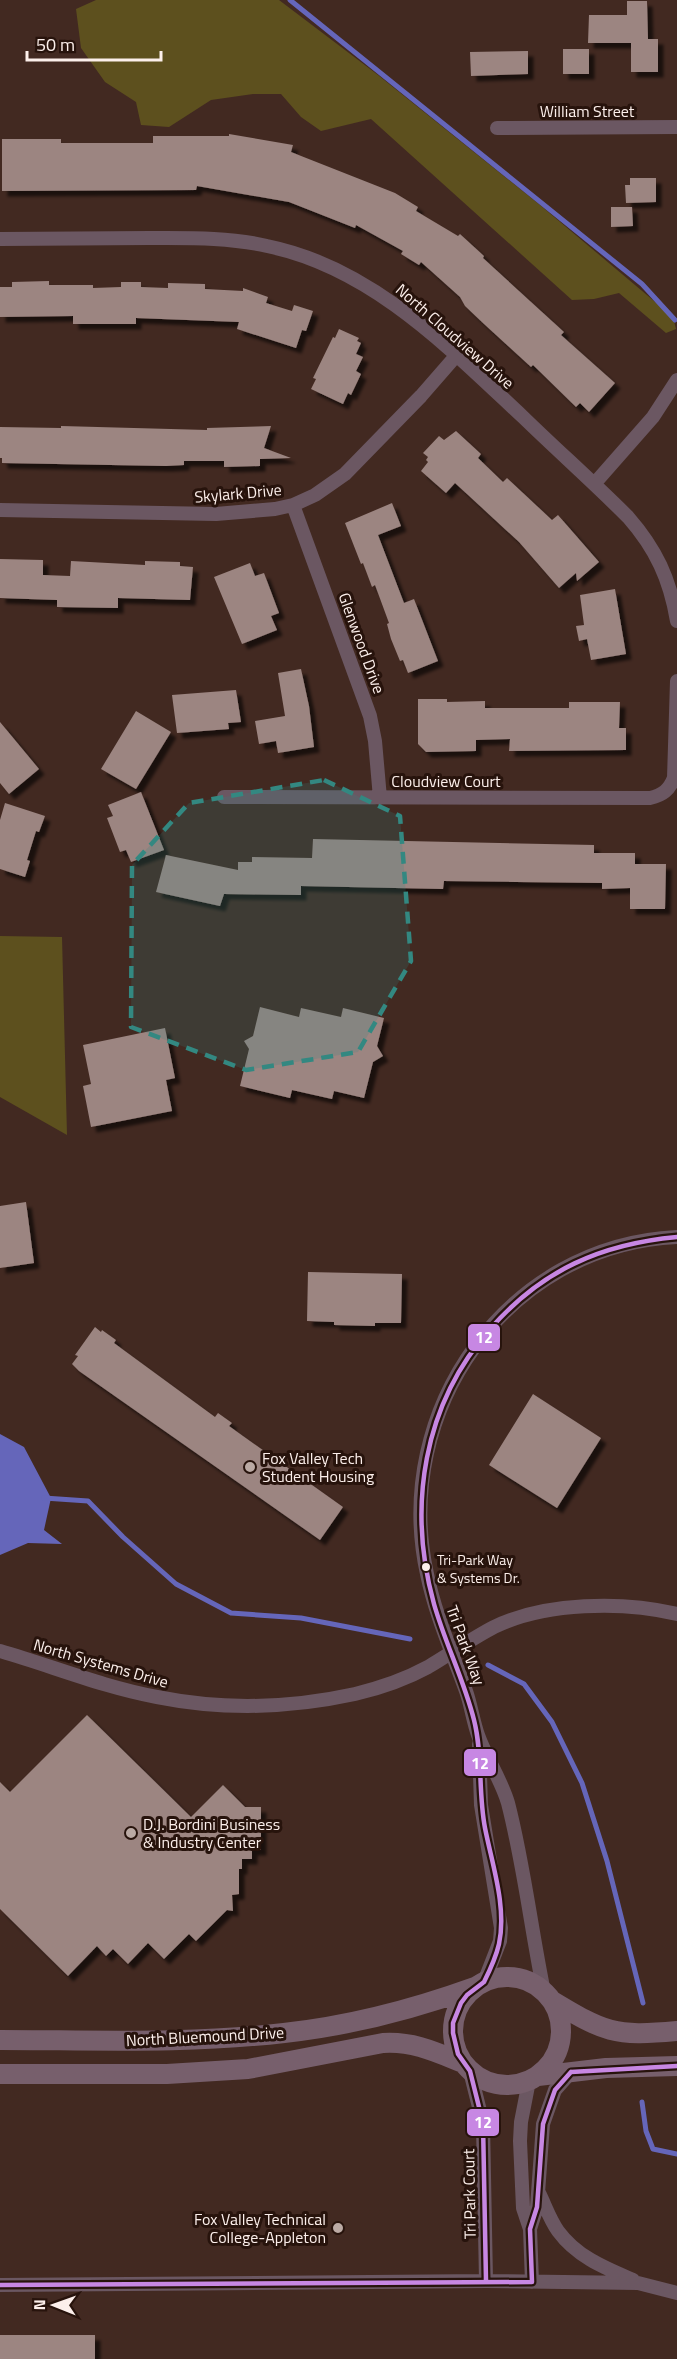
<svg xmlns="http://www.w3.org/2000/svg" width="677" height="2359" font-family="'Titillium Web',sans-serif">
  <style>
    .green { fill: #5d501e }
    .water { fill: #6566ba }
    .lines { fill: none; stroke-linecap: round; stroke-linejoin: round }
    .stream { stroke: #6566ba; stroke-width: 5 }
    .building { fill: #9c8581; filter: url(#shadow) }
    .minor { stroke: #6b5762; stroke-width: 14 }
    .secondary { stroke: #775f6c; stroke-width: 20 }
    .bus-1-casing { stroke: #27130c; stroke-width: 9 }
    .bus-1 { stroke: #c787e3; stroke-width: 4.5 }
    .marked { fill: #338881; fill-opacity: 0.2; stroke: #338881; stroke-width: 4.5; stroke-dasharray: 12 8; stroke-linejoin: round }
    .poi-dot { fill: #bbaaa4; stroke: #27130c; stroke-width: 2 }
    .bus-dot { fill: #fcefeb; stroke: #27130c; stroke-width: 2 }
    .labels { text-anchor: middle; dominant-baseline: central; stroke-width: 6; stroke-linejoin: round; paint-order: stroke }
    .bus-label { font-size: 14px; fill: #fcefeb; stroke: #27130c; text-anchor: start }
    .street-label { font-size: 16px; fill: #fcefeb; stroke: #27130c }
    .poi-label { font-size: 16px; fill: #fcefeb; stroke: #27130c; text-anchor: start }
    .line-badge { stroke: #27130c; stroke-width: 2 }
    .badge-label { font-size: 16px; text-anchor: middle; font-weight: bold; fill: #fff }
  </style>
  <defs>
    <filter id="shadow"><feDropShadow dx="5.5" dy="5.5" stdDeviation="1.5" flood-color="#0009"/></filter>
  </defs>
  <rect width="100%" height="100%" fill="#422921"/>
  <path class="green" d="M96,0H279L378,75L540,205L673,317L676,329L666,333L619,293L594,299L572,300L371,119L321,131L301,117L281,94H253L211,100L169,127L141,125L136,102L105,82L81,48L76,9Z
    M0,936L62,937L67,1135L0,1097Z"/>
  <path class="water" d="M0,1434L24,1447L51,1498L44,1530L62,1544L28,1543L0,1555Z"/>
  <g class="lines">
    <path class="stream" d="M290,0L642,284L675,320
      M44,1498L88,1501L123,1537L176,1584L231,1613L301,1618L410,1639
      M488,1665L524,1684L552,1722L582,1783L607,1861L643,2003
      M642,2102L646,2131L653,2149L677,2154"/>
  </g>
  <path class="building" d="M627,1H647L648,39H658V72H631V43H588L589,15H627Z
    M563,49H589V74H563Z
    M528,51V74L471,76L470,52Z
    M229,134L293,145L291,152L395,193L418,207L416,211L458,236L460,234L484,256L483,258L564,332L561,335L615,383L589,412L580,403L576,407L533,365L531,367L484,324L465,306L460,297L421,262L419,265L401,254L403,251L356,225L355,228L289,202L197,186L196,190L2,191V139H61V143H153V136H229Z
    M630,178H656V202L626,203L625,185H630Z
    M611,207H632L633,226L611,227Z
    M49,281V285H93V288L121,287V282H141V287L168,288V283L205,284V289L243,291V288L268,297L266,303L292,311L294,305L313,311L306,331L302,330L296,348L237,329L239,322L136,318V324H73V316L0,317V287H12V282Z
    M339,329L359,338L357,341L361,343L356,354L363,357L356,371L361,374L351,395L348,393L343,404L311,389L316,379L313,378L333,337L335,338Z
    M61,426L207,430V428L271,426L264,448L291,458L260,459V466L224,467V461H184V465L166,466L2,463V458H0V427L61,428Z
    M456,431L481,454L478,458L503,482L507,478L552,520L558,515L599,562L577,581L576,573L559,588L519,542L455,483L446,493L421,471L428,462L426,460L428,457L423,453L439,436L444,440Z
    M392,503L401,526L378,535L404,603L414,599L438,661L408,673L403,660L400,661L391,639L387,624L389,623L375,585L372,587L363,563L361,564L345,523Z
    M0,559L43,560V575L70,576L71,561L145,565V561L180,562V566L193,567L190,600L118,598V608L57,607V600L0,598Z
    M250,563L255,576L264,573L279,613L271,616L277,630L242,644L214,577Z
    M615,589L626,654L591,660L587,639L579,641L576,626L584,625L580,595Z
    M301,669L309,706L314,747L278,753L276,741L259,744L255,721L285,716L278,673Z
    M236,690L241,722L228,723L229,729L177,733L172,695Z
    M418,699H447V702L485,701V708H569V702H620L619,728H626V750L509,751L510,739L476,740V751L426,752L418,744Z
    M136,711L171,732L136,789L101,769Z
    M0,722L39,769L9,794L0,783Z
    M141,792L164,850L131,862L126,850L120,852L107,818L113,816L108,805Z
    M5,803L45,816L39,832L36,831L27,860L30,861L25,877L0,869V820Z
    M313,839L594,845V853H635V864H666L665,909H630V888L602,889V883L444,881L443,889L301,886V895L224,894L220,906L156,892L166,855L238,870V862H252V857L312,858Z
    M260,1007L299,1017L301,1008L341,1017L343,1008L384,1018L377,1046L383,1056L373,1062L364,1098L334,1091L332,1099L292,1090L290,1098L240,1086L249,1049L244,1041L253,1036Z
    M165,1028L175,1078L166,1080L172,1111L91,1127L83,1086L91,1084L83,1045Z
    M26,1202L34,1263L0,1268V1206Z
    M308,1272L402,1274L401,1323H375V1326L334,1325V1322L307,1321Z
    M95,1327L101,1332L102,1330L116,1340L114,1343L215,1417L218,1413L232,1423L229,1426L343,1507L320,1540L79,1371L72,1364L78,1356L75,1355Z
    M533,1394L601,1438L557,1508L489,1465Z
    M87,1715L191,1817L223,1785L245,1807H261V1850H252V1859H242V1869H239V1894L232,1895L233,1911L227,1910L196,1941L189,1934L164,1959L148,1943L128,1964L113,1949L106,1956L97,1946L68,1976L0,1909V1782L10,1792Z
    M0,2335H95V2359H0Z"/>
  <g class="lines">
    <path class="minor" d="M497,128L677,127
      M0,239C50,239 100,238 150,238C189,238 228,237 267,246C371,267 448,347 523,417C558,451 594,483 628,517C656,549 670,579 677,621
      M595,483L653,417L677,380
      M293,505L370,716L375,741L380,798
      M0,510L216,514L275,509L293,505L315,495L345,474L421,396L455,357
      M224,797L650,798C663,795 669,790 674,778L677,681
      M0,1651C52,1666 103,1687 157,1697C222,1710 291,1708 355,1694C380,1688 406,1679 428,1667C450,1654 471,1639 494,1627C545,1602 623,1601 677,1614
      M479,1744L481,1805L501,1928L500,1941L484,1982
      M544,1992C531,1929 524,1865 508,1803C501,1779 486,1758 478,1735C473,1721 471,1705 466,1691C452,1652 435,1614 427,1574C391,1410 507,1245 677,1237
      M470,2071L483,2123L486,2281
      M529,2081L521,2122L520,2141L523,2208L530,2229L532,2282
      M539,2193C545,2205 550,2220 558,2231C577,2257 605,2268 633,2280
      M530,2229L537,2207L543,2124L555,2090L571,2072
      M0,2285L486,2281L638,2283L677,2293"/>
    <path class="secondary" d="M453 2031a54 54 0 1 1 108 0a54 54 0 1 1-108 0Z
      M551,2000C604,2032 614,2037 677,2031
      M0,2040C94,2040 190,2044 284,2033C349,2026 414,2009 475,1987
      M0,2074H167L248,2069L383,2043C413,2041 436,2052 463,2063
      M538,2076L606,2068L677,2066"/>
    <defs>
      <path id="bus-1" d="M484,1982C490,1970 496,1957 499,1944C507,1907 492,1864 485,1828C478,1792 483,1755 474,1720C464,1680 445,1643 434,1604C407,1507 423,1404 491,1328C542,1270 601,1244 677,1237
        M484,1982L467,1995L461,2003L453,2023V2033L458,2054L470,2071L483,2123L486,2281
        M571,2072L677,2066
        M532,2282L530,2229L537,2207L543,2124L555,2090L571,2072
        M0,2285L532,2282"/>
    </defs>
    <use href="#bus-1" class="bus-1-casing"/>
    <use href="#bus-1" class="bus-1"/>
  </g>
  <path class="marked" d="M324,780L400,816L411,961L358,1052L246,1070L131,1027L132,865L189,803Z"/>
  <g class="poi-dot">
    <circle cx="250" cy="1467" r="6"/>
    <circle cx="131" cy="1833" r="6"/>
    <circle cx="338" cy="2228" r="6"/>
  </g>
  <circle class="bus-dot" cx="426" cy="1567" r="5"/>
  <g class="labels">
    <g class="bus-label">
      <text x="437" y="1559">Tri-Park Way<tspan x="437" dy="18">&amp; Systems Dr.</tspan></text>
    </g>
    <g class="street-label">
      <text x="587" y="111">William Street</text>
      <text transform="translate(455 336) rotate(41)">North Cloudview Drive</text>
      <text transform="translate(238 493) rotate(-5)">Skylark Drive</text>
      <text transform="translate(362 643) rotate(70)">Glenwood Drive</text>
      <text x="446" y="781">Cloudview Court</text>
      <text transform="translate(466 1645) rotate(70)">Tri Park Way</text>
      <text transform="translate(101 1663) rotate(16)">North Systems Drive</text>
      <text transform="translate(205 2036) rotate(-3)">North Bluemound Drive</text>
      <text transform="translate(469 2194) rotate(-91)">Tri Park Court</text>
    </g>
    <g class="poi-label">
      <text x="262" y="1458">Fox Valley Tech<tspan x="262" dy="18">Student Housing</tspan></text>
      <text x="143" y="1824">D.J. Bordini Business<tspan x="143" dy="18">&amp; Industry Center</tspan></text>
      <text x="326" y="2219" text-anchor="end">Fox Valley Technical<tspan x="326" dy="18">College-Appleton</tspan></text>
    </g>
  </g>
  <g class="line-badge">
    <rect x="467" y="1323" width="34" height="29" rx="6" fill="#c787e3"/>
    <rect x="463" y="1748" width="34" height="29" rx="6" fill="#c787e3"/>
    <rect x="466" y="2108" width="34" height="29" rx="6" fill="#c787e3"/>
  </g>
  <g class="badge-label">
    <text x="484" y="1343">12</text>
    <text x="480" y="1769">12</text>
    <text x="483" y="2128">12</text>
  </g>
  <g transform="translate(54 2305) rotate(271)" stroke="#27130c" stroke-width="4.5" paint-order="stroke">
  <path d="M0-4.5L10 22L0 15L-10 22Z" fill="#fcefeb"/>
  <text y="-9" font-size="16" font-weight="bold" text-anchor="middle" fill="#fcefeb">N</text>
  </g>
  <path d="M27 51v9h134v-9" fill="none" stroke="#fcefeb" stroke-width="3"/>
  <text x="36" y="51" font-size="18" fill="#fcefeb" stroke="#27130c" stroke-width="4.5" paint-order="stroke">50 m</text>
</svg>
